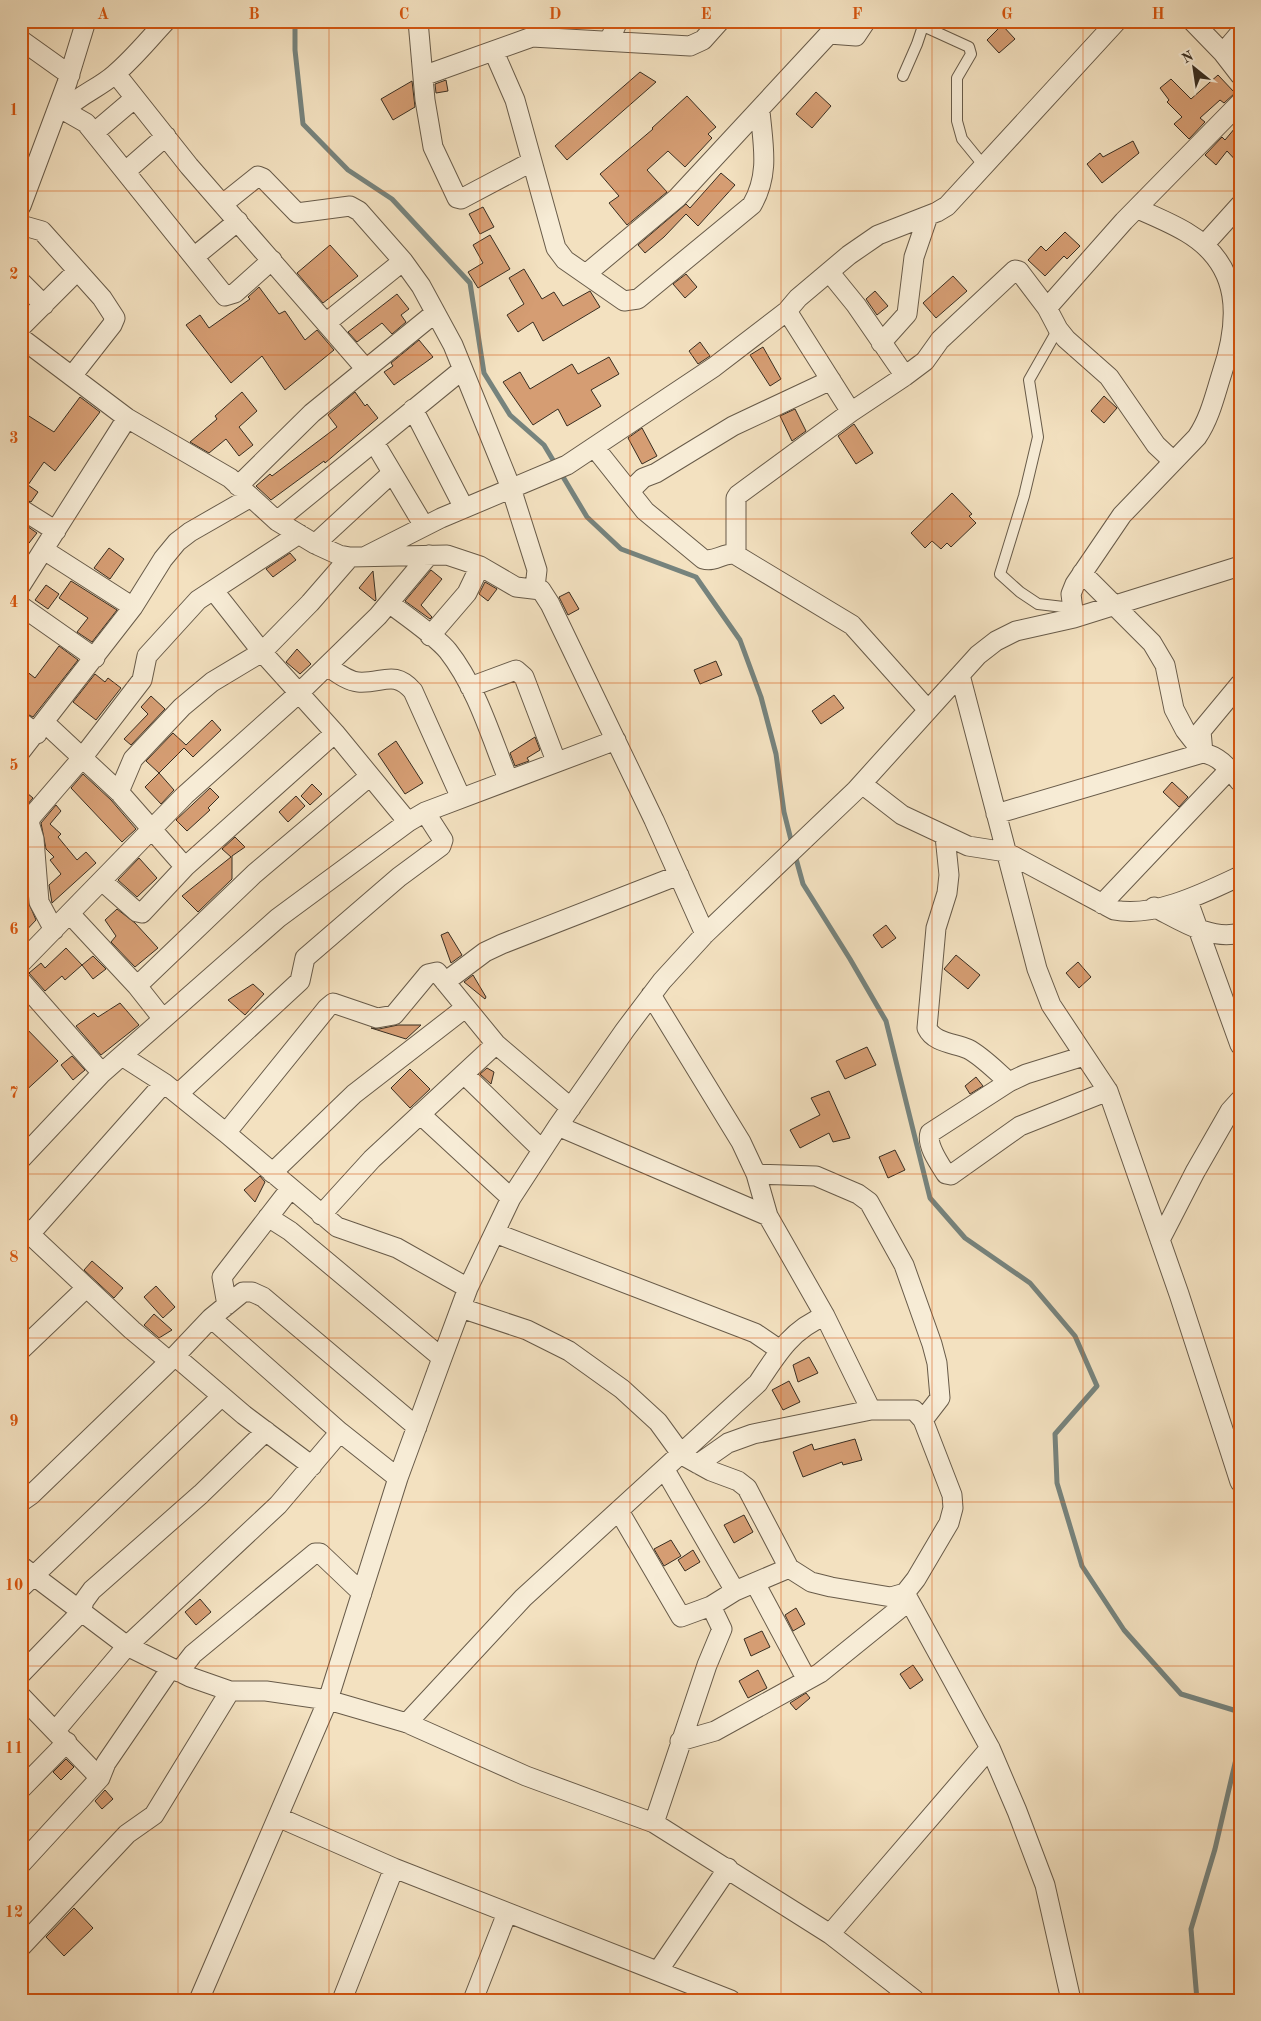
<svg xmlns="http://www.w3.org/2000/svg" width="1261" height="2021" font-family="'Old Standard TT',serif">
  <style>
    .lines { fill: none; stroke-linecap: round; stroke-linejoin: round }
    .stream { stroke: #76837d; stroke-width: 5 }
    .building { fill: #d59d73; stroke: #392e21 }
    .service-casing { stroke: #685b49; stroke-width: 12 }
    .minor-casing { stroke: #685b49; stroke-width: 21 }
    .service { stroke: #f7ecd6; stroke-width: 10 }
    .minor { stroke: #f7ecd6; stroke-width: 19 }
    .grid { fill: none; stroke: #d6550e; stroke-width: 1; stroke-opacity: 0.55 }
    .neatline { fill: none; stroke: #d6550e; stroke-width: 2 }
    .grid-label { font-size: 16px; text-anchor: middle; font-weight: bold; fill: #d6550e }
  </style>
  <rect width="100%" height="100%" fill="#f3e1c0"/>
  <filter id="stains"><feTurbulence type="fractalNoise" baseFrequency=".004" numOctaves="4"/><feColorMatrix values="0 0 0 0 .2 0 0 0 0 .09 0 0 0 0 .02 0 0 0 .5 -.17"/></filter>
  <radialGradient id="worn" r=".72"><stop offset=".6" stop-color="#630" stop-opacity="0"/><stop offset="1" stop-color="#630" stop-opacity=".3"/></radialGradient>
  <g class="lines">
    <path class="stream" d="M295,21V50L303,124L348,170L392,199L470,283L484,373L510,415L544,445L587,517L621,549L696,577L740,640L761,697L776,754L784,812L792,844
      M795,855L803,884L850,959L886,1021L930,1198L965,1238L1030,1283L1075,1336L1097,1386L1055,1434L1057,1483L1082,1566L1124,1630L1181,1694L1240,1712
      M1197,2000L1191,1929L1215,1849L1240,1742"/>
  </g>
  <path class="building" d="M1002,25L1015,39L999,53L987,40Z
    M640,72L656,82L567,160L555,146Z
    M1218,75L1235,93L1224,103L1220,100L1200,118L1205,122L1189,139L1174,124L1182,117L1167,102L1169,100L1160,88L1171,79L1191,99Z
    M446,80L448,91L436,93L435,84Z
    M412,81L415,107L393,120L381,99Z
    M816,92L831,106L812,128L796,114Z
    M687,96L716,127L708,134L712,138L685,167L668,151L647,170L667,192L627,225L609,203L619,196L600,174L653,129L652,128Z
    M1240,122V165L1227,151L1216,165L1205,155L1222,137L1225,140Z
    M1133,141L1139,153L1102,183L1087,164L1100,153L1103,157Z
    M721,173L735,185L698,226L686,214L664,237L645,253L638,245L686,204L690,208Z
    M483,207L494,227L480,234L469,214Z
    M1065,232L1080,246L1067,259L1064,256L1045,276L1028,260L1041,246L1046,251Z
    M490,235L510,269L478,288L468,272L483,263L473,245Z
    M330,245L358,276L323,303L297,273Z
    M524,269L542,299L554,292L563,306L590,291L600,307L543,341L533,322L518,332L507,315L524,304L509,278Z
    M686,274L697,287L685,298L673,284Z
    M953,276L967,291L936,318L923,303Z
    M259,287L279,314L285,311L305,340L317,330L334,350L285,390L262,356L231,383L186,325L200,315L209,328L250,299L248,297Z
    M875,291L888,306L877,315L866,299Z
    M397,294L409,309L401,315L406,322L392,334L382,323L357,342L348,332Z
    M419,340L433,357L394,385L384,372L393,366L391,363Z
    M700,342L710,356L698,364L689,351Z
    M763,347L781,379L770,386L750,355Z
    M609,357L619,374L591,390L601,406L567,426L558,409L533,425L503,382L520,372L530,389L572,364L578,374Z
    M242,392L257,411L239,427L253,445L239,456L226,439L209,453L190,442L217,419L215,416Z
    M355,392L365,406L367,404L378,418L325,463L324,461L271,500L256,486L270,474L272,476L337,427L328,415Z
    M1104,396L1117,408L1104,423L1091,411Z
    M80,397L100,412L55,471L44,462L28,485L38,492L31,502L21,498V411L54,432Z
    M795,409L806,431L792,441L780,416Z
    M854,424L873,453L856,464L838,436Z
    M642,428L657,456L642,464L628,438Z
    M952,493L972,514L969,516L976,523L951,547L947,543L941,549L932,541L925,548L911,533Z
    M21,522L37,533L21,553Z
    M109,548L124,559L110,579L94,568Z
    M290,553L296,560L273,577L266,569Z
    M431,570L442,579L421,605L432,617L430,619L405,601Z
    M373,571L376,600L375,601L359,588Z
    M71,581L117,610L92,642L77,632L88,618L59,598Z
    M485,582L497,589L488,601L479,594Z
    M46,585L59,594L48,609L35,600Z
    M569,592L579,609L568,615L559,597Z
    M59,646L78,660L33,717L21,711V667L35,678Z
    M297,649L311,664L300,674L286,662Z
    M716,661L722,675L700,684L694,670Z
    M95,674L105,682L108,678L121,688L96,720L73,702Z
    M834,695L844,708L821,724L812,711Z
    M151,696L165,709L131,745L124,739L148,714L141,707Z
    M212,720L221,730L193,757L184,748L159,773L174,790L161,804L145,787L159,773L146,761L173,733L186,745Z
    M535,737L540,750L527,758L529,761L515,766L510,753Z
    M396,741L423,783L405,794L378,754Z
    M83,774L111,800L136,829L122,842L71,788Z
    M1172,782L1188,797L1179,807L1163,792Z
    M312,784L322,794L310,805L301,796Z
    M21,788L33,798L21,812Z
    M210,788L219,797L208,808L210,810L187,831L176,820Z
    M296,796L305,806L288,822L279,812Z
    M56,805L61,811L50,824L61,834L58,837L77,860L86,852L96,863L52,903L49,885L61,874L50,860L54,857L46,849L41,823Z
    M235,837L245,847L232,856V879L198,912L182,896L231,857L222,849Z
    M139,858L157,878L137,897L118,880Z
    M28,901L36,920L21,936V908Z
    M117,909L135,923L158,948L135,967L111,942L116,936L105,920Z
    M886,925L896,938L882,948L873,935Z
    M448,932L462,955L451,963L441,935Z
    M66,948L82,965L65,980L62,976L45,991L29,973L41,963L45,968Z
    M956,955L980,975L968,989L944,969Z
    M93,956L106,969L93,979L82,965Z
    M1078,962L1091,977L1079,988L1066,973Z
    M473,975L486,997L485,999L464,982Z
    M253,984L264,994L245,1015L228,1000Z
    M120,1003L139,1025L101,1055L76,1026L94,1013L98,1017Z
    M21,1023L58,1061L21,1095Z
    M398,1025H421L406,1039L371,1028L379,1029Z
    M867,1047L876,1065L845,1079L836,1061Z
    M72,1056L85,1070L73,1080L61,1065Z
    M487,1068L494,1072L491,1084L480,1074Z
    M410,1069L430,1089L410,1108L391,1088Z
    M976,1077L983,1086L970,1094L965,1086Z
    M829,1091L850,1138L833,1142L829,1133L800,1148L790,1130L820,1115L811,1098Z
    M895,1150L905,1170L888,1178L879,1157Z
    M260,1176L265,1182L255,1202L244,1190Z
    M92,1261L123,1288L114,1298L84,1270Z
    M156,1286L175,1307L163,1318L144,1297Z
    M154,1314L172,1330L159,1338L144,1325Z
    M809,1357L818,1373L798,1382L793,1365Z
    M789,1381L800,1402L783,1410L772,1390Z
    M855,1439L862,1460L843,1465L842,1462L803,1477L793,1452L812,1444L814,1450Z
    M744,1515L753,1532L734,1543L724,1525Z
    M671,1540L681,1556L664,1566L654,1549Z
    M693,1550L700,1562L685,1571L678,1560Z
    M200,1599L211,1612L196,1625L185,1612Z
    M796,1608L805,1624L793,1631L785,1615Z
    M762,1631L770,1647L751,1656L744,1639Z
    M913,1665L923,1680L910,1689L900,1674Z
    M758,1670L767,1688L748,1698L739,1681Z
    M806,1693L810,1698L796,1710L790,1703Z
    M66,1759L74,1767L61,1780L53,1772Z
    M105,1790L113,1799L102,1809L95,1801Z
    M74,1908L93,1928L64,1956L46,1937Z"/>
  <g class="lines">
    <defs>
      <path id="service" d="M923,26L969,47L971,54L957,78V121L962,139L984,166
        M903,76L917,44L923,26L920,22
        M1058,329L1029,380L1038,437L1024,496L1000,574L1020,592L1038,604L1072,608"/>
      <path id="minor" d="M418,21L425,100L433,147L457,198L461,199L531,162
        M1192,21L1223,53L1240,75
        M21,40L70,75
        M609,41L618,21
        M494,52L515,100L556,248L565,260L624,301L638,299L752,205C770,174 763,145 760,111
        M1223,53L1240,33
        M116,74L189,166L365,368
        M423,76L532,37L690,46L703,40L720,21
        M58,107L86,123L225,296L235,293L272,260
        M65,110C80,94 98,89 115,74C133,59 149,39 166,21
        M95,132L135,98
        M126,171L166,136
        M223,204L258,176L263,178L297,213L350,206L359,211L403,261L421,286L453,345L511,488L537,570L535,587
        M21,206L67,83L86,21
        M21,225L42,231L102,298L115,318L112,325L72,376
        M1204,245L1240,205
        M194,257L238,221
        M830,273L856,305L905,376
        M586,274L677,198L829,34L856,36L866,21
        M21,282L44,305
        M1047,308L1124,221L1240,103
        M787,311L851,412
        M326,323L403,261
        M21,327L77,271
        M21,338L127,418L230,478L277,521L315,544L339,555L350,557L447,555L480,566L516,587L541,590L550,604L654,820L705,934
        M881,343L907,314L914,257L928,216
        M413,409L464,508
        M374,442L424,526
        M595,448L645,511L703,559C716,563 724,551 736,555L852,625L928,710
        M238,486L312,413L435,313
        M630,491L643,478L656,473L733,426L831,380
        M21,509L56,531
        M277,521L462,370
        M315,544L392,473
        M44,550L133,607
        M736,555V498L738,495L851,412L905,376L925,361L940,340L1015,270L1019,271L1047,308L1058,329L1066,339L1109,377L1156,445L1173,461
        M366,556L441,518L567,465L714,367L787,311L798,298L849,255L878,235L937,212L947,206L1117,21
        M1082,573L1152,643L1165,665L1174,709L1185,730L1203,753
        M21,585L127,418
        M214,591L262,652L335,733L408,822
        M389,603C405,615 437,637 448,651C477,688 491,737 508,779
        M21,606L95,658
        M1074,618L1071,594L1075,584L1122,515L1197,437C1210,418 1215,395 1222,373C1240,319 1242,265 1186,232C1171,223 1154,216 1138,209
        M430,636L467,593L480,566
        M327,666C336,672 347,681 358,682C382,684 394,669 413,691L461,798
        M960,675L1037,969L1051,1005L1108,1091L1179,1294L1231,1454
        M470,687L516,670L524,677L556,761
        M21,722L37,734
        M45,723L119,792L185,867
        M21,751L133,607L163,559L177,542L190,532L251,497
        M1203,753L1201,731L1240,684
        M862,784L902,815L968,846L1006,852L1114,910C1154,918 1204,893 1240,876
        M119,792L133,759L182,707L212,682L262,652L310,603L350,557
        M996,814L1203,753C1220,756 1229,769 1240,782
        M945,836L949,875L947,893L936,928L927,1028C934,1043 954,1043 968,1049C982,1056 997,1072 1009,1082
        M102,881L137,912L142,913L185,867L335,733
        M1188,901L1240,1045
        M1102,904L1229,770
        M1154,907C1180,920 1210,941 1240,933
        M70,914L137,986L163,1019
        M54,930L39,902L34,839L29,822L32,816L82,758L142,680L147,656L198,600L299,534
        M21,963L185,795L299,693L378,616L429,555
        M21,981L102,1073
        M445,982L485,952L502,944L679,875
        M137,986L254,874L370,776
        M651,995L741,1142L756,1174L768,1216L825,1316L871,1410
        M122,1056L164,1083L226,1133L337,1227L397,1248L468,1288
        M1084,1056L1026,1074L1009,1082L930,1133C926,1145 939,1163 946,1174L951,1175L1020,1126L1108,1091
        M464,1074L542,1150
        M178,1094L300,981L305,958L399,877L441,846L443,840L425,812
        M420,1114L511,1198
        M558,1126L768,1216
        M226,1133L327,1008L333,1003L377,1018L394,1015L428,974L437,972L496,1044L571,1108
        M21,1159L102,1073L278,918L408,822L425,812L616,740
        M272,1173L354,1094L465,1008
        M756,1174L816,1176L858,1194L869,1202L904,1265L932,1344L937,1363L940,1398L923,1420
        M321,1215L372,1159L496,1044
        M268,1217L290,1231L442,1358
        M21,1226L132,1330L169,1361
        M495,1233L755,1333L780,1350
        M30,1234L164,1083
        M1160,1240L1195,1172L1230,1111L1240,1100
        M227,1305L222,1277L290,1189
        M461,1308L527,1330L569,1351L622,1389L658,1422L682,1455L711,1471L738,1481L747,1488L789,1568L811,1582L831,1587L891,1597L905,1593L916,1579L949,1523L953,1508L952,1495L923,1420L914,1410H871L753,1434L728,1443L698,1464
        M211,1318L340,1432L398,1478
        M21,1350L86,1288
        M175,1356L244,1415L312,1466
        M1240,1450L1231,1454L1240,1482
        M665,1470L735,1591
        M21,1502L31,1495L175,1356L211,1318L243,1292H252L263,1297L417,1427
        M619,1511L681,1617L711,1606L735,1591L789,1568
        M21,1566L127,1646L190,1677L230,1691H266L328,1700L407,1723L526,1776L654,1823L830,1934L915,2000
        M755,1583L807,1680
        M21,1588L222,1396
        M905,1593L990,1748L1017,1811L1045,1885L1071,2000
        M179,1672L193,1654L315,1553H320L362,1593
        M21,1674L81,1612L84,1601L92,1590L201,1494L266,1431
        M21,1696L100,1778
        M407,1723L523,1598L758,1383C777,1354 792,1329 825,1316
        M56,1730L127,1646L278,1505L340,1432
        M680,1741L715,1731L820,1673L909,1601
        M21,1789L67,1742
        M280,1818L394,1868L731,2000
        M654,1823L707,1665L722,1629L711,1606
        M21,1864L100,1778L106,1763L171,1668
        M830,1934L990,1748
        M21,1947L127,1834L154,1815L230,1691
        M658,1971L728,1868
        M199,2000L328,1700L398,1478L442,1358L468,1288L511,1198L558,1126L625,1030L662,981L705,934L856,790L978,655L996,641L1016,631L1074,618L1240,566
        M342,2000L394,1868
        M473,2000L507,1913"/>
    </defs>
    <use href="#service" class="service-casing"/>
    <use href="#minor" class="minor-casing"/>
    <use href="#service" class="service"/>
    <use href="#minor" class="minor"/>
  </g>
  <path class="grid" d="M178,21V2000M329,21V2000M480,21V2000M630,21V2000M781,21V2000M932,21V2000M1083,21V2000M21,191H1240M21,355H1240M21,519H1240M21,683H1240M21,847H1240M21,1010H1240M21,1174H1240M21,1338H1240M21,1502H1240M21,1666H1240M21,1830H1240"/>
  <rect width="1261" height="2021" fill="none" stroke="#f3e1c0" stroke-width="55"/>
  <g transform="translate(1194 68) rotate(330)" stroke="#f7ecd6" stroke-width="4" paint-order="stroke">
  <path d="M0-4L9 19L0 12L-9 19Z" fill="#392e21"/>
  <text y="-8" font-size="14" font-weight="bold" text-anchor="middle" fill="#392e21">N</text>
  </g>
  <rect x="28" y="28" width="1206" height="1966" class="neatline"/>
  <g class="grid-label">
    <text x="103" y="19">A</text>
    <text x="254" y="19">B</text>
    <text x="404" y="19">C</text>
    <text x="555" y="19">D</text>
    <text x="706" y="19">E</text>
    <text x="857" y="19">F</text>
    <text x="1007" y="19">G</text>
    <text x="1158" y="19">H</text>
    <text x="14" y="115">1</text>
    <text x="14" y="279">2</text>
    <text x="14" y="443">3</text>
    <text x="14" y="607">4</text>
    <text x="14" y="770">5</text>
    <text x="14" y="934">6</text>
    <text x="14" y="1098">7</text>
    <text x="14" y="1262">8</text>
    <text x="14" y="1426">9</text>
    <text x="14" y="1590">10</text>
    <text x="14" y="1753">11</text>
    <text x="14" y="1917">12</text>
  </g>
  <rect width="100%" height="100%" filter="url(#stains)"/>
  <rect width="100%" height="100%" fill="url(#worn)"/>
</svg>
